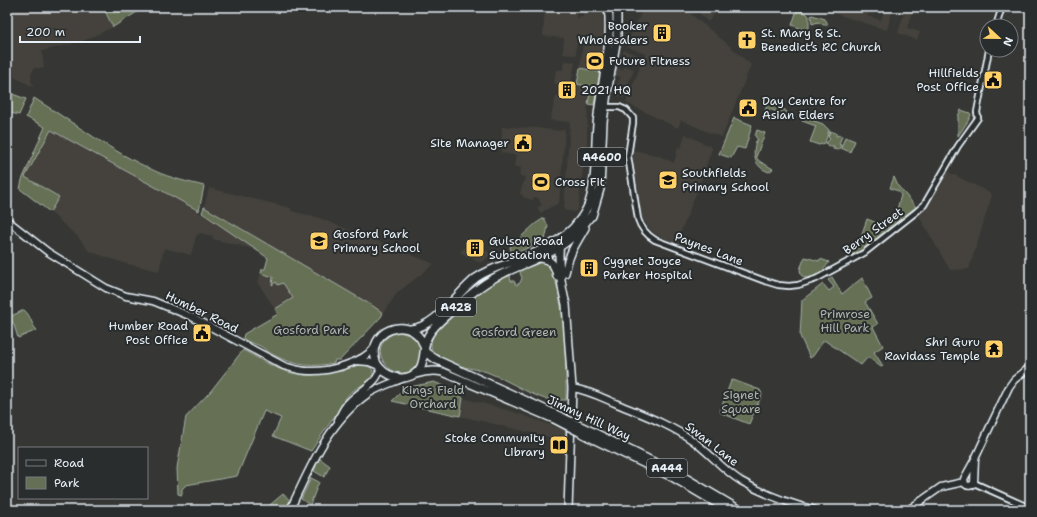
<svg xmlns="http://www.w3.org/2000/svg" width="1037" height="517" font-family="'Shantell Sans',sans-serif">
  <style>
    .built { fill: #44433c }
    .green { fill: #656f55; stroke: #a6b0a6 }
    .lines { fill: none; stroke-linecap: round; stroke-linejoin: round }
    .minor-casing { stroke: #e8f1f8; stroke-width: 8 }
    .major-casing { stroke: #e8f1f8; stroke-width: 9 }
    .highway-casing { stroke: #e8f1f8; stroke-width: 10 }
    .minor { stroke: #2a2d2e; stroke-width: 4.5 }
    .major { stroke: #2a2d2e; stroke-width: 6 }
    .highway { stroke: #2a2d2e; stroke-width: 7 }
    .highway-bridge-casing { stroke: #e8f1f8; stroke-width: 10; stroke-linecap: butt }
    .highway-bridge { stroke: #2a2d2e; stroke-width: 7 }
    .labels { text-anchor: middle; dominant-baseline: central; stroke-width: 4; stroke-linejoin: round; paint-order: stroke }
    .shield { fill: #2a2d2e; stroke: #afb6bb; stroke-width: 1 }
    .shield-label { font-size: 11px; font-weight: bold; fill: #e8f1f8 }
    .poi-label { font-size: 12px; fill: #e8f1f8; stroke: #2a2d2e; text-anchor: start }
    .street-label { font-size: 12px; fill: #e8f1f8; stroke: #2a2d2e }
    .park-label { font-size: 12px; fill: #adb6af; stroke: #2a2d2e }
  </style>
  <rect width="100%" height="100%" fill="#363734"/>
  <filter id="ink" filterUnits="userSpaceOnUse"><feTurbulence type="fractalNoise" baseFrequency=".025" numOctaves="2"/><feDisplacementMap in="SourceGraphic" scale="8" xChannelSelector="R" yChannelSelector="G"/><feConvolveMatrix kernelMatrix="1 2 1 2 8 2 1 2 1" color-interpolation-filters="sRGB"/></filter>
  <g filter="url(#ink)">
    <path class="built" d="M7,7H103L113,27L83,41L42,51L44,68H34L31,75V81L34,87L8,74Z
      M545,7H576L577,18L583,17V11L602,9L605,32L600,72L580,68L583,45H576V55L563,54L564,38L543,36Z
      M644,7H682L724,41L751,65L722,137L708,132L681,120L678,128L626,103L645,54L626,46Z
      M694,7H721L708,22Z
      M828,7H843L859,12L860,7H870L867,16L881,20L885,7H893L887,30L827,11Z
      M905,10L912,12L907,28L920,32L917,40L898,33Z
      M624,50L637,55L634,62L621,57Z
      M564,61L575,62L571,83L591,87L588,104L586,167L583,168L578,208L575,212L564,210L570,122L550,120L556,96H561L563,86L554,83L556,70H563Z
      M625,66L634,69L623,98L614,94L616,89L615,88L621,77L615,75L617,68L623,70Z
      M1030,79V113H1025L1023,108Z
      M502,127L536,128L560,131L565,129L559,203L540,213L537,208L542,205L538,198L534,197L532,200L523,197V195L520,194L525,177L519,176L521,168L514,166L516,155L501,153Z
      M51,130L176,198L255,248L254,249L213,239V236L200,233L196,236L191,255L164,248L159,271L124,263L89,251L78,237L50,212L59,197L25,177Z
      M685,134L711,147L712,149L696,194L676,243L659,236L654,233L649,228L642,217L634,166L633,150L659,156L674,163L678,147L681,148Z
      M948,172L990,193L992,195L969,269L950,270L919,216L936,193Z
      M209,188L291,208V211L319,218L434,264L397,293L383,313L204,207Z
      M476,238L489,253V256L483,262H478L460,252L463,249Z
      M268,258L293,298L275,309L258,283L262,269H265Z
      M463,398L514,412L567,431L566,441L460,416Z"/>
    <path class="green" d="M103,7H145L113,27Z
      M797,10L806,13L809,16V32L792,25Z
      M812,15L825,19L827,22V25H824L818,22L812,24L811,16Z
      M580,68L600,72L594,105L588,104L591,87L577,84Z
      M7,92L26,99L19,115L7,112Z
      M34,98C74,123 112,152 155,171C170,178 188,182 204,186L199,211L51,130L25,177L59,197L50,212L20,189L22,180L45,127L26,117Z
      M773,101L777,103L787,112L785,119L780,117L781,114L770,109L769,112L765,111L768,102Z
      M961,110L970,113L971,115L968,121L958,136V116Z
      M734,118L752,125L745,149L737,147L731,158L719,154Z
      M806,118L823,124L829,130L825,143L819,145L810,142L816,126L802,121L803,119Z
      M757,130L765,133L756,157L759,161L773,169L769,172C754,167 752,154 756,141L758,140L755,136Z
      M830,131L836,133V136H837L839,135L842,136L839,144L841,145L838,150L833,149L834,146H828L826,143L830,139L828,137Z
      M845,137L855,141L850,152L841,148Z
      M894,177L898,186L916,207L865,248L850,256L849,255L852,245L856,246L858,241L859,242L867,219L889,228L895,217L901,195L898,191L890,188Z
      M204,207L373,306L383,313L381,317L340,360H335L334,363C309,368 292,365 270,353C266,351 264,348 260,346C254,343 248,343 243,338L244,334L278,314L275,309L293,298L283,283L278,285L276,282L272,285L273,277L261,273L262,269H265L268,258L202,213Z
      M544,218L548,226L545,240L512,255L510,247L535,224Z
      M805,257L819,261L820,259L829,262C824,271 811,284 801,275L800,269Z
      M540,261L549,264L551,267C566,306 566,359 566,400C558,400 550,400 542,398C523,391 506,379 487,372C471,367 444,367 433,352C429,345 432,338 435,332L489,284L511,273L510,278L511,281H514L516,285L520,283L522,278L520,273L522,269Z
      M832,277L842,294L862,278L872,298L865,302L878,324L873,327L883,346L874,352L883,366L881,367L868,357L861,365L824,340L813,356L810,358L800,336L802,300L823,284L829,291L834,287L828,280Z
      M24,310C31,315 31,325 37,330L18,338L14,325L9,317Z
      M397,332C412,333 429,346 419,362C399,395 357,346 397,332Z
      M243,350C262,360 282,374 305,375C316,375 328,373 339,371H343V369C350,367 371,360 373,372C375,380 355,388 349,394C345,398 342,404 339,410C330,423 320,437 311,451L273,436L281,418L264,411L237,476L186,485L182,489V495L178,494L177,468L186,417L210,392Z
      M733,380L760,390L762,394L749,424L721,413L720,411L731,381Z
      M434,382L444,386L463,398L460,416L392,401L405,388Z
      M319,458L330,466L324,477L314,471Z
      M311,478L319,482L310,505L301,499Z
      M283,494L292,502L288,510H264Z"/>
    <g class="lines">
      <defs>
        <path id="minor" d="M996,26L1002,7
          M605,107H619L626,110L633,118V123L628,156L638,219C641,229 647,235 655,240L765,281L778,285L789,286L798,285L816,279L864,253L916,212L924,205L958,146L978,118L977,112L989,50
          M974,483L1030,508"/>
        <path id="major" d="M7,220L48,252L106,288L126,296L153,301L192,317L284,366C292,368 300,371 309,371C328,372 363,363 375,347
          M357,361L369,362L379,366
          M572,388C587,390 601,397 615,403C641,414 669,424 692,440C710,453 723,470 741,481C764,494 790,504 815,510
          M338,420C341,413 344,406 350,401C359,391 379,383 380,368
          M975,459L974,483C972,486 968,487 965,484L964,479L975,459L988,431L1009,387L1014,380L1030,367
          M290,510C309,469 329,421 368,394C379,387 392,383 404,378
          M908,510L941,487L964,482"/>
        <path id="highway" d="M592,216L600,189L603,122L607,93L617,38V7
          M560,245C557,258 562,291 566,304L572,388L568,510
          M540,258C551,259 555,265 557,276
          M565,273C568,255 576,243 585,228
          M410,329C435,328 457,293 476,278C486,271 497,267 509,263C531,255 556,245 573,228C579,221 586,212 589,203C598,175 594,144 598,115C602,79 613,44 608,7
          M425,350C417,313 368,327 375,358C378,372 397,382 411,376C428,368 421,350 428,336C434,325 446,316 455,308C469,295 484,282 502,274C524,263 550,256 569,240C579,233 586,222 593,213
          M425,352L437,360L555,414
          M416,374C425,371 433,370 443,372L554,419
          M591,431L684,477L740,510
          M589,437L672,477L728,510"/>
      </defs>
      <use href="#minor" class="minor-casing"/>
      <use href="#major" class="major-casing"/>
      <use href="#highway" class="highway-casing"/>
      <use href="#minor" class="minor"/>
      <use href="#major" class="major"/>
      <use href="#highway" class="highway"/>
      <defs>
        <path id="highway-bridge" d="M555,414L591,431
          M554,419L589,437"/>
      </defs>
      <use href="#highway-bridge" class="highway-bridge-casing"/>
      <use href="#highway-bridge" class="highway-bridge"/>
    </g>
  </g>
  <defs>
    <symbol id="building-square" viewBox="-11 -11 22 22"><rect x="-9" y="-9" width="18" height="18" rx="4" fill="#ffd166" stroke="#2a2d2e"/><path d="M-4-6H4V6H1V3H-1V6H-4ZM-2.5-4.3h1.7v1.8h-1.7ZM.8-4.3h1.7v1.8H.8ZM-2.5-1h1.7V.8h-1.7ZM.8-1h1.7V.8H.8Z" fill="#111"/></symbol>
    <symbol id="church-square" viewBox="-11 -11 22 22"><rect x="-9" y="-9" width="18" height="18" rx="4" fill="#ffd166" stroke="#2a2d2e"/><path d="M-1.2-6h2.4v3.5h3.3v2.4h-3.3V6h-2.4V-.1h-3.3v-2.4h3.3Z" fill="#111"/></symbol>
    <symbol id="stadium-square" viewBox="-11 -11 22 22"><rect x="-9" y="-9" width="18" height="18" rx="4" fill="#ffd166" stroke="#2a2d2e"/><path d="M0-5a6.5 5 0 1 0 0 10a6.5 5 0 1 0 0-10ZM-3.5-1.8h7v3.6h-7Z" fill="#111"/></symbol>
    <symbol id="civic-square" viewBox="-11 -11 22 22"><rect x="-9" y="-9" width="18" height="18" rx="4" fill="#ffd166" stroke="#2a2d2e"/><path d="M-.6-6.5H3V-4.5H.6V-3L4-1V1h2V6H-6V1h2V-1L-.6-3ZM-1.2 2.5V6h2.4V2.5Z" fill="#111"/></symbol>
    <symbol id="school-square" viewBox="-11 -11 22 22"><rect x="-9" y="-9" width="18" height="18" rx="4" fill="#ffd166" stroke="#2a2d2e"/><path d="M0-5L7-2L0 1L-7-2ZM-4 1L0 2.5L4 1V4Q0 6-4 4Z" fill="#111"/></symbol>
    <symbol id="temple-square" viewBox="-11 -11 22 22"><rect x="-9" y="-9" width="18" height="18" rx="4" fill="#ffd166" stroke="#2a2d2e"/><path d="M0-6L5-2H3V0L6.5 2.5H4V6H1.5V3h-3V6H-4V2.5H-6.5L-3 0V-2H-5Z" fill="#111"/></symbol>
    <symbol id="library-square" viewBox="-11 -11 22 22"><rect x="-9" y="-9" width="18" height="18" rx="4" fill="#ffd166" stroke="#2a2d2e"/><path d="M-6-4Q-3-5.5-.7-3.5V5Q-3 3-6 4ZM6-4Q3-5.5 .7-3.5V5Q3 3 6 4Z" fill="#111"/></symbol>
  </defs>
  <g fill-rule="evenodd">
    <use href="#building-square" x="651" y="22" width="22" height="22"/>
    <use href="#church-square" x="736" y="29" width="22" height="22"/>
    <use href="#stadium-square" x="584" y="50" width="22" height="22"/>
    <use href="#civic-square" x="982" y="69" width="22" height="22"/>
    <use href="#building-square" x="556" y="79" width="22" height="22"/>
    <use href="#civic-square" x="737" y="97" width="22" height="22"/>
    <use href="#civic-square" x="512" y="132" width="22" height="22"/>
    <use href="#school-square" x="657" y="169" width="22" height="22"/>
    <use href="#stadium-square" x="530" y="171" width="22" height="22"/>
    <use href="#school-square" x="308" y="230" width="22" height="22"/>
    <use href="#building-square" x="464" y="237" width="22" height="22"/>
    <use href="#building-square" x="578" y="257" width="22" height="22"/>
    <use href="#civic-square" x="191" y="322" width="22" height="22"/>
    <use href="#temple-square" x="983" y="338" width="22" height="22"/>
    <use href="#library-square" x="548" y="434" width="22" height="22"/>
  </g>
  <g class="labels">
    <g class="shield">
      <rect x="578" y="148" width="48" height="18" rx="3"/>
      <rect x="436" y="298" width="40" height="18" rx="3"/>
      <rect x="647" y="459" width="40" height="18" rx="3"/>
    </g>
    <g class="shield-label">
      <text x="602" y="157">A4600</text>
      <text x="456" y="307">A428</text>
      <text x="667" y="468">A444</text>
    </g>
    <g class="poi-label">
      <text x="648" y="26" text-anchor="end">Booker<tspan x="648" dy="14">Wholesalers</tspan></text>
      <text x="761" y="33">St. Mary &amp; St.<tspan x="761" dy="14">Benedict’s RC Church</tspan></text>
      <text x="609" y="61">Future Fitness</text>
      <text x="979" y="73" text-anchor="end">Hillfields<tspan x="979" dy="14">Post Office</tspan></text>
      <text x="581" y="90">2021 HQ</text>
      <text x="762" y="101">Day Centre for<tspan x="762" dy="14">Asian Elders</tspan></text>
      <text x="509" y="143" text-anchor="end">Site Manager</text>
      <text x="682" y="173">Southfields<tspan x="682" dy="14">Primary School</tspan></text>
      <text x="555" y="182">Cross Fit</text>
      <text x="333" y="234">Gosford Park<tspan x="333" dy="14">Primary School</tspan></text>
      <text x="489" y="241">Gulson Road<tspan x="489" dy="14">Substation</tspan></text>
      <text x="603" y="261">Cygnet Joyce<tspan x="603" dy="14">Parker Hospital</tspan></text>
      <text x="188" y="326" text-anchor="end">Humber Road<tspan x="188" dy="14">Post Office</tspan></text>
      <text x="980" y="342" text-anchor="end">Shri Guru<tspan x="980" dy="14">Ravidass Temple</tspan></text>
      <text x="545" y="438" text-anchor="end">Stoke Community<tspan x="545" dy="14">Library</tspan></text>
    </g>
    <g class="street-label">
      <text transform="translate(873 231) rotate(-36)">Berry Street</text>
      <text transform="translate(709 249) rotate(21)">Paynes Lane</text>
      <text transform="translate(202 312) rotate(26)">Humber Road</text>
      <text transform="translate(589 418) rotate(25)">Jimmy Hill Way</text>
      <text transform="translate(712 444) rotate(38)">Swan Lane</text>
    </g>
    <g class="park-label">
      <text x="845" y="314">Primrose<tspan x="845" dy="14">Hill Park</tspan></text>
      <text x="311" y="330">Gosford Park</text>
      <text x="514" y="332">Gosford Green</text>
      <text x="433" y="390">Kings Field<tspan x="433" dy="14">Orchard</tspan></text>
      <text x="741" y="395">Signet<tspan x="741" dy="14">Square</tspan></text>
    </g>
  </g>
  <rect width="1037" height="517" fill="none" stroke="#2a2d2e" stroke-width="24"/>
  <rect x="12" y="12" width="1013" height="493" fill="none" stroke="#e8f1f8" stroke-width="1.5" filter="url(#ink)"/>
  <rect x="18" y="447" width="130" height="52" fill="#2a2d2e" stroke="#767b7f"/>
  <rect x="26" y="460" width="20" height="6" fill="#2a2d2e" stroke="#767b7f"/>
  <text x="54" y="467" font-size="12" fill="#e8f1f8">Road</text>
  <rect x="26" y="477" width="20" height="12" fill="#656f55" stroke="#767b7f"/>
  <text x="54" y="487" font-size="12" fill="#e8f1f8">Park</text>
  <g transform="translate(999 38) rotate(112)"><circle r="19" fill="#2a2d2e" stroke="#767b7f"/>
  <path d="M0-3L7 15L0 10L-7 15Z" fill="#ffd166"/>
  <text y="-6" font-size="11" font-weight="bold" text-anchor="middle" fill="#e8f1f8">N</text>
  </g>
  <path d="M20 36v6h120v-6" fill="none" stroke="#e8f1f8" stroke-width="2"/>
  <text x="26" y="36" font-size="12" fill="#e8f1f8" stroke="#2a2d2e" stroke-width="3" paint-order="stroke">200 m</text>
</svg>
